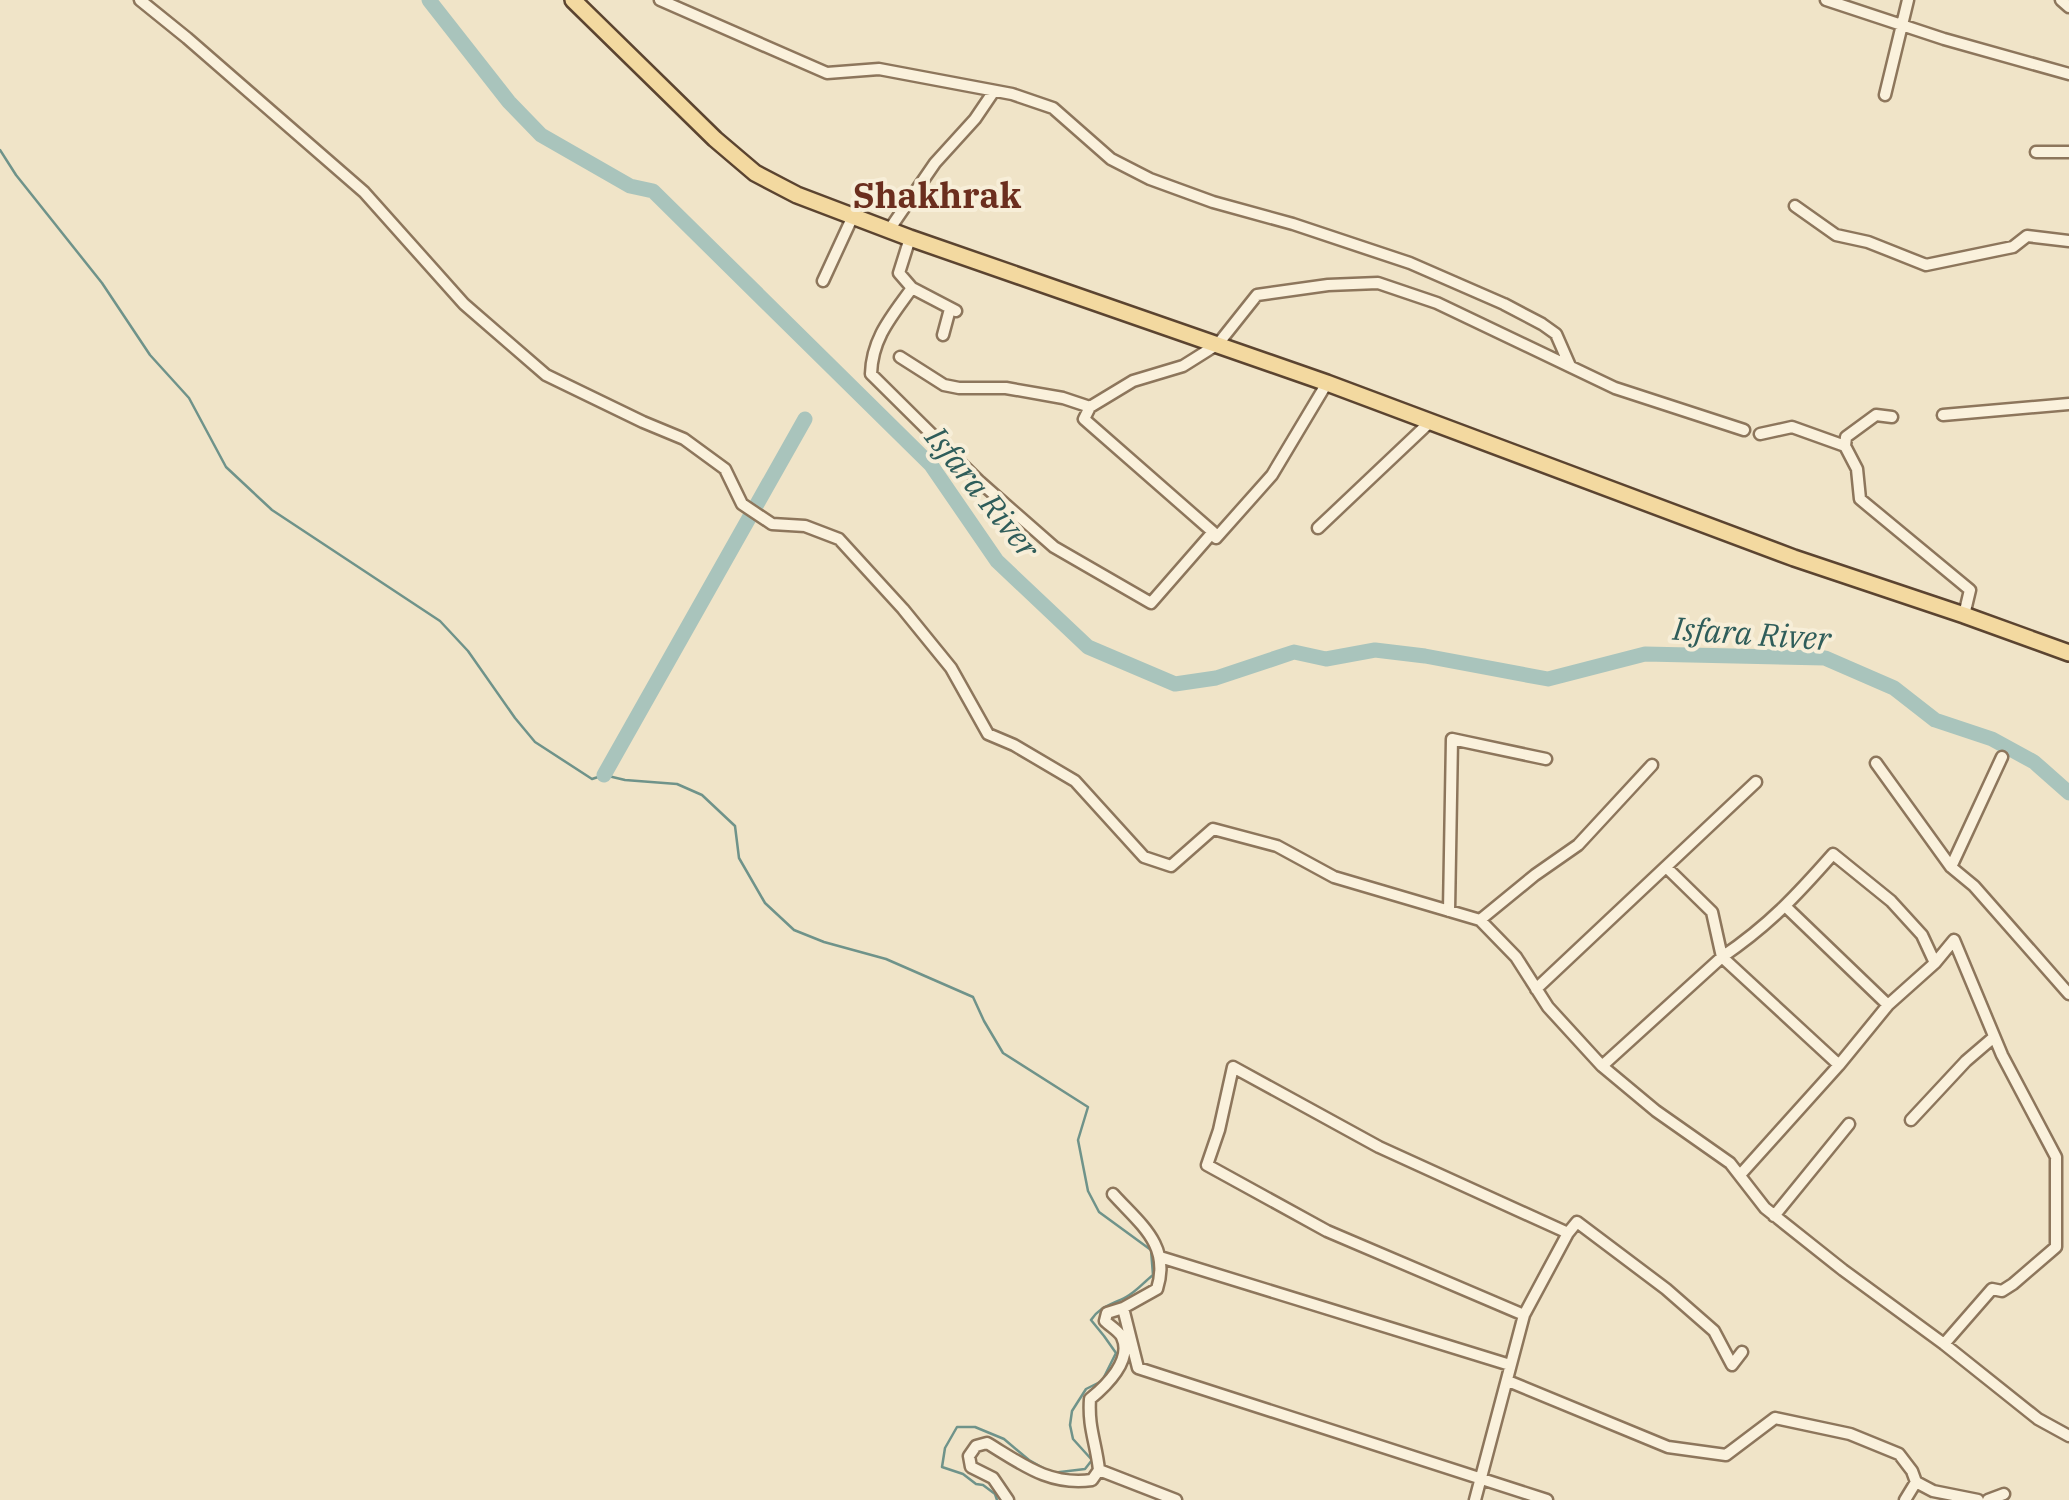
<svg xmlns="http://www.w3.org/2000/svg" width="2069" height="1500" font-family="'IBM Plex Serif',serif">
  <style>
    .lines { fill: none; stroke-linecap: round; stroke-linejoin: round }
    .stream { stroke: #6f938a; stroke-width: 2.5 }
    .river { stroke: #a9c4bc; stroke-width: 15 }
    .minor-casing { stroke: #8d765c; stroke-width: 15 }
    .primary-casing { stroke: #5b4430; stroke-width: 20 }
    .minor { stroke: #faf1dc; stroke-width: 10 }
    .primary { stroke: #f3d9a0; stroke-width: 15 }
    .labels { text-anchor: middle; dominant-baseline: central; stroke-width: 8; stroke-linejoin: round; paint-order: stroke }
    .water-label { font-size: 32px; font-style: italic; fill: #2f5d5a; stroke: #f7eed8 }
    .quarter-label { font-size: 35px; font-weight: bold; fill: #6b2e1e; stroke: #f7eed8 }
  </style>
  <rect width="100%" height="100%" fill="#f0e4c8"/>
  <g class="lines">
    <path class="stream" d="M0,150L16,175L102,283L150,355L189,398L226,467L272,510L440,621L468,651L515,718L535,742L592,779L604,775L625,780L677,784L702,795L735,826L739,858L765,903L794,930L824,942L886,959L973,997L984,1021L1003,1053L1088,1107L1078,1140L1088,1191L1099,1212L1151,1250L1153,1275C1144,1282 1136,1292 1126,1297C1111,1305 1100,1306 1091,1320L1104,1336L1116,1353L1102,1381L1086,1389L1072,1411L1070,1425L1073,1439L1092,1460L1085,1469L1052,1473L1029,1460L1004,1439L975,1427H957L945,1448L942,1467L963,1474L976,1484L983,1485L995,1494L997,1500"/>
    <path class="river" d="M429,0L509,102L541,135L630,186L653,191L931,465L997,561L1088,647L1175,684L1216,678L1294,652L1326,659L1375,650L1425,656L1548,679L1645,654L1825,658L1894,688L1935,720L1992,739L2034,762L2069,793
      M604,775L805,419"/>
    <defs>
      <path id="minor" d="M140,0L187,38L364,192L464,304L546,375L643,422L684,439L725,469L742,504L772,524L805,526L839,539L903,609L951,668L988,734L1014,745L1075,781L1144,857L1171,866L1213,829L1277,846L1334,877L1480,920L1516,957L1548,1007L1602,1066L1656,1111L1730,1163L1765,1208L1843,1270L1944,1344L2038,1419L2069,1436
        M660,0L827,73L879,69L1012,94L1053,108L1111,159L1150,179L1213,202L1293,224L1410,263L1504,304L1542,324L1556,334L1570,366
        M1826,0L1944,39L2069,74
        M2061,0L2069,7
        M1885,95L1908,0
        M2036,152H2069
        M1795,206L1836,235L1868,242L1926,265L2013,247L2027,236L2069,241
        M889,230L935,163L975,119L994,91
        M910,238L899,273L912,288C892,316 872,338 871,374L980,482L1054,547L1151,603L1213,532
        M823,281L853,216
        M912,288L956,311
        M943,335L950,309
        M900,357L944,385L959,388H1006L1063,398L1090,407L1133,381L1183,366L1218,344L1257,295L1328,285L1378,283L1437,303L1615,388L1744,430
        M1090,407L1084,419L1213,532L1216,538L1272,475L1327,383
        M1943,415L2069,404
        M1760,434L1792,427L1845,446L1857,469L1860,499L1970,590L1964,615
        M1845,446L1846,437L1876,415L1892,417
        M1318,528L1430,422
        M1876,763L1951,867L1974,886L2069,994
        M1951,867L2002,757
        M1786,907L1888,1005
        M1449,911L1452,739L1546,759
        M1480,920L1535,875L1578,845L1652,765
        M1536,989L1756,782
        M1839,1065L1722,957C1769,925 1796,896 1833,854L1891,901L1922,935L1935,963
        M1602,1066L1722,957L1712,912L1666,867
        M1911,1120L1966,1061L1994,1037
        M1740,1175L1839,1065L1888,1005L1935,963L1954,940L2002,1055L2056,1157V1247L2013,1284L2002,1291L1992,1289L1944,1344
        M1774,1216L1849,1124
        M1160,1257L1510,1365
        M1123,1308L1138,1368L1547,1500
        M1524,1315L1327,1231L1207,1165L1219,1130L1233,1067L1379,1147L1568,1233
        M1508,1381L1668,1447L1726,1455L1775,1418L1850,1434L1899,1454L1912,1471L1916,1482L1905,1500
        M1099,1470L1176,1500
        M1916,1482L1933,1491L1978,1500
        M1008,1500L993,1478L971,1467L969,1456L976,1446L987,1443C1022,1464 1049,1486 1092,1480L1099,1470C1096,1442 1088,1428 1090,1399C1106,1386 1133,1360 1122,1337C1119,1331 1110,1326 1105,1321L1107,1313L1123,1308L1157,1289C1171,1245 1140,1224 1113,1194
        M1475,1500L1524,1315L1568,1233L1577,1222L1666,1289L1714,1331L1732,1365L1742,1352
        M1988,1500L2004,1494"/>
      <path id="primary" d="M573,0L715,139L755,173L797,195L910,238L1327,383L1794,558L1964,615L2069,653"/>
    </defs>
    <use href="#minor" class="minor-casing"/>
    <use href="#primary" class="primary-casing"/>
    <use href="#minor" class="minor"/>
    <use href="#primary" class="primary"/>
  </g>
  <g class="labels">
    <g class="water-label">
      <text transform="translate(983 492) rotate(51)">Isfara River</text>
      <text transform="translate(1752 633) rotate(4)">Isfara River</text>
    </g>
    <g class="quarter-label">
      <text x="937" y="195">Shakhrak</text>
    </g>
  </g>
</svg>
